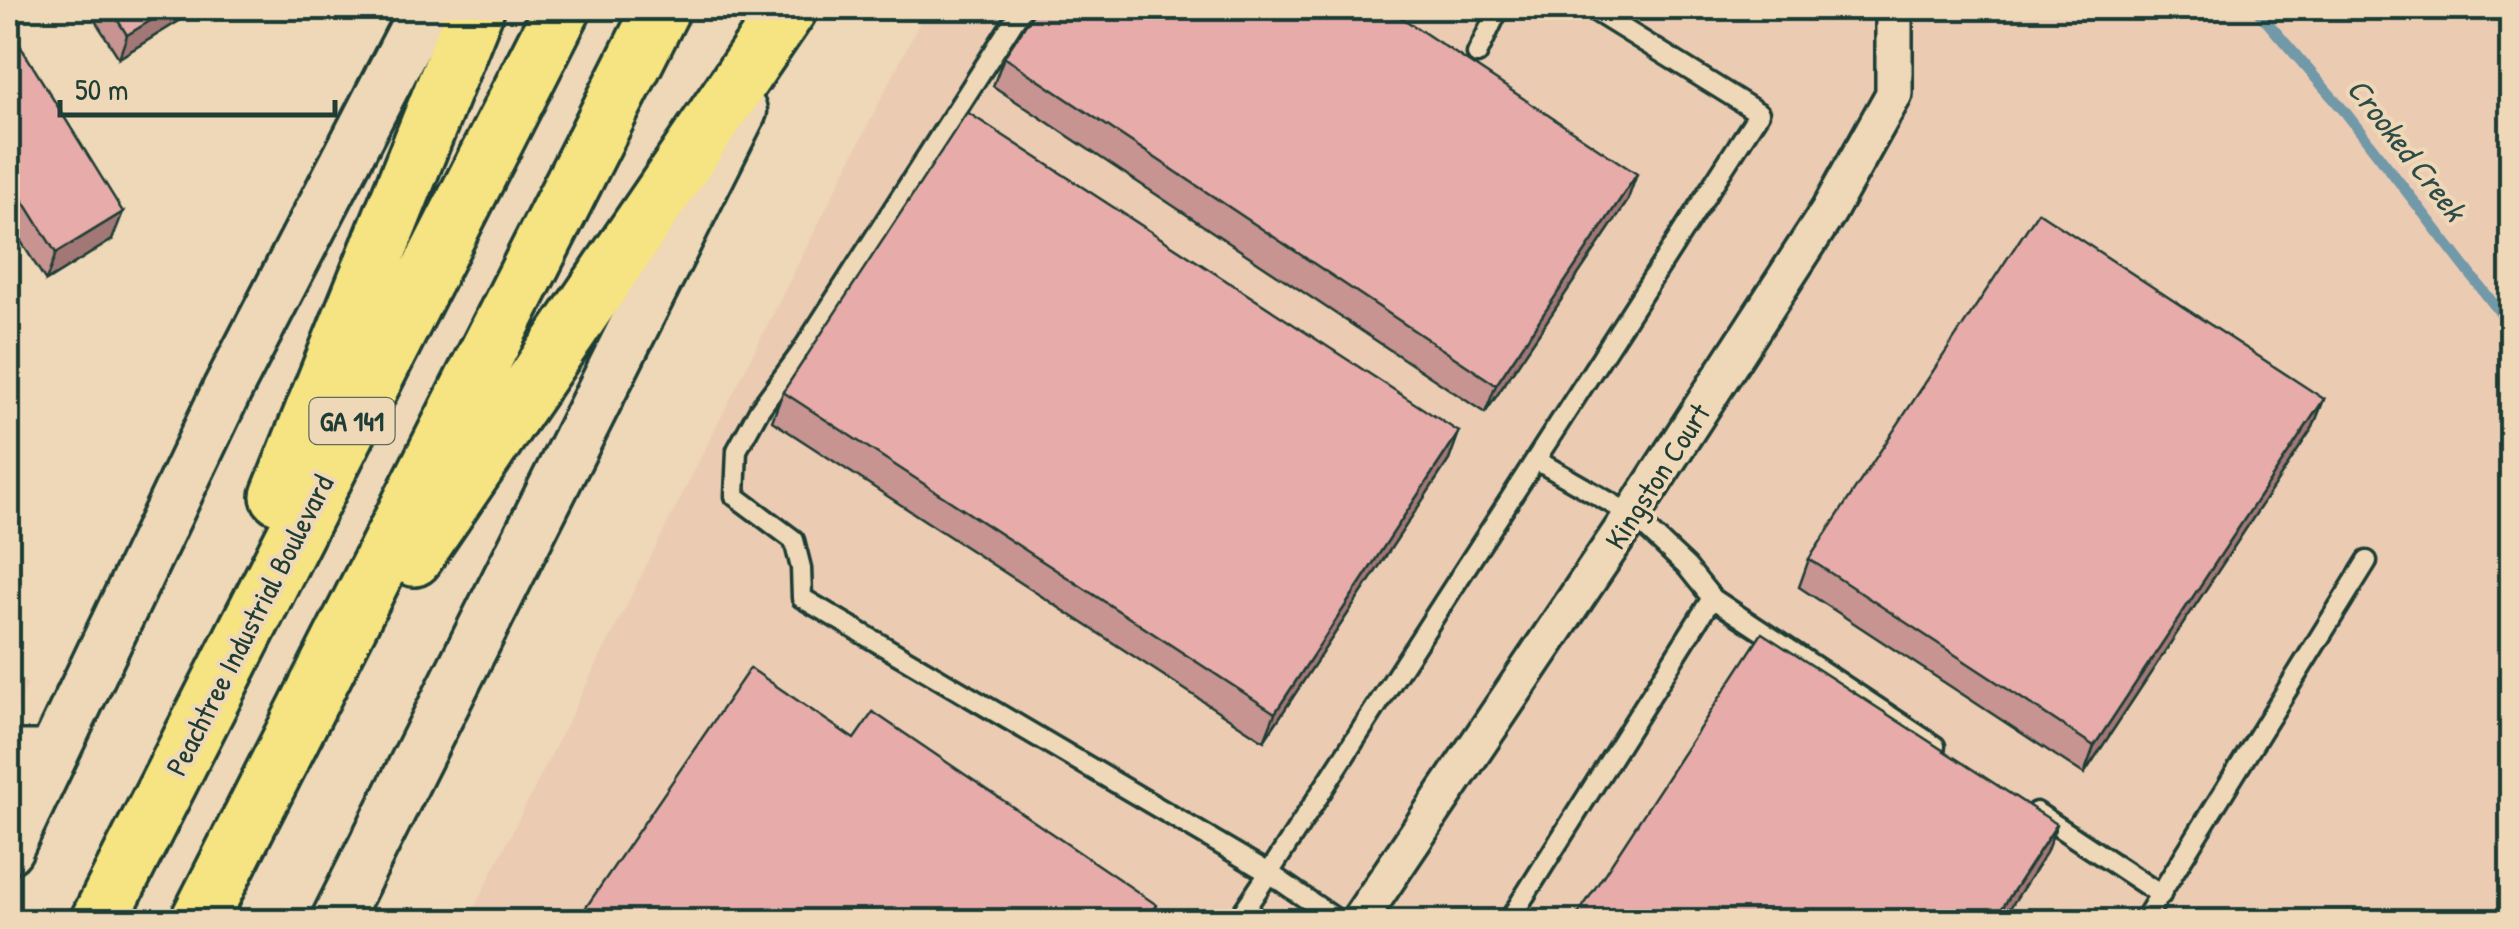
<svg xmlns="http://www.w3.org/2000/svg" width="2519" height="929" font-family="'Patrick Hand',sans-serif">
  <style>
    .built { fill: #eccbb3 }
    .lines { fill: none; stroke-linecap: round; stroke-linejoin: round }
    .stream { stroke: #7299a8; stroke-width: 11 }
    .lane-casing { stroke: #1f3d34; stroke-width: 25 }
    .street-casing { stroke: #1f3d34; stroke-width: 42 }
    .secondary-casing { stroke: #1f3d34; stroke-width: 55 }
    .highway-casing { stroke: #1f3d34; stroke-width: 62 }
    .lane { stroke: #eed8b7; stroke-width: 18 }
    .street { stroke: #eed8b7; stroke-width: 35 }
    .secondary { stroke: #eed8b7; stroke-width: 48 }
    .highway { stroke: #f6e381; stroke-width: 55 }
    .wall { fill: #c79491; stroke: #1f3d34; stroke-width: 2.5 }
    .shaded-wall { fill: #a27876; stroke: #1f3d34; stroke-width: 2.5 }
    .building { fill: #e7aca9; stroke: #1f3d34; stroke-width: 2.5 }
    .labels { text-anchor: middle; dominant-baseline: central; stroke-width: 8; stroke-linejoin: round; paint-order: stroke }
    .shield { fill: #eed8b7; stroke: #5d6c5b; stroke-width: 2.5 }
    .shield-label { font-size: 28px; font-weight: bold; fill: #1f3d34 }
    .street-label { font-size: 30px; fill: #1f3d34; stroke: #eed8b7 }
    .water-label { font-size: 32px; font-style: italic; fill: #2d4c47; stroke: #eed8b7 }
  </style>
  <rect width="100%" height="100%" fill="#eed8b7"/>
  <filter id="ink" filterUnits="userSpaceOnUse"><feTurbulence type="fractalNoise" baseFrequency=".01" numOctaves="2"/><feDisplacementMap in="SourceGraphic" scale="20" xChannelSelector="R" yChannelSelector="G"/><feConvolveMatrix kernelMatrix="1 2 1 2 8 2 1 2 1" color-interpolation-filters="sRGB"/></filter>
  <g filter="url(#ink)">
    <path class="built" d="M927,8H2511V921L467,922Z
      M8,672L28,684L8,727Z"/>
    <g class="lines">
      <path class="stream" d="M2255,8L2346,113L2512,328"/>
      <defs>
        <path id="lane" d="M1022,8L800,354L759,410L737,450L735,496L794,540L801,568L802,598L1269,873L1236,922
          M1477,54L1499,8
          M1536,460L1632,515L1687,567L1712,598L1935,746
          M2036,812L2161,895
          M1340,922L1269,873L1759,113L1590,8
          M1508,922L1712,598
          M2143,922L2367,561"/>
        <path id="street" d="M8,749H56
          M1358,922L1632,515L1828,212L1894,94V8"/>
        <path id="secondary" d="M8,849L227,390L425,8
          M335,922L742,111"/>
        <path id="highway" d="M279,496L476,8
          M414,558L789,8
          M98,922L563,8
          M198,922L662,8"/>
      </defs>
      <use href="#lane" class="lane-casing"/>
      <use href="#street" class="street-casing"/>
      <use href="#secondary" class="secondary-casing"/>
      <use href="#highway" class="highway-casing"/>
      <use href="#lane" class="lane"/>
      <use href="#street" class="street"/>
      <use href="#secondary" class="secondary"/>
      <use href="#highway" class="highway"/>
    </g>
    <path class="wall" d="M87,8H200L119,58Z
      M8,26L112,240L46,281L8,221Z
      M1004,57L1627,202L1485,413L993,86Z
      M783,392L1459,432L1449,460L1264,741L772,421Z
      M2324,399L2313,427L2084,774L1799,587L1809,559Z"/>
    <path class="shaded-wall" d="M171,8H200L119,58L127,35Z
      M1637,174L1627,202L1485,413L1496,385Z
      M123,212L112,240L46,281L56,253Z
      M2324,399L2313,427L2084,774L2094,746Z
      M1459,432L1449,460L1264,741L1275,713Z
      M2057,824L2046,853L2001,922H1993Z
      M1157,905L1151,922H1146Z"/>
    <path class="building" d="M110,8H171L127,35Z
      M1037,8H1387L1637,174L1496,385L1004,57Z
      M8,26L123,212L56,253L8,176Z
      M967,112L1459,432L1275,713L783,392Z
      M2038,212L2324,399L2094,746L1809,559Z
      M1762,633L2057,824L1993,922H1573Z
      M750,668L854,739L873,712L1157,905L1146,922H582L578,919Z"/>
  </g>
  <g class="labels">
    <rect class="shield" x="309.5" y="398" width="85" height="46" rx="8"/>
    <g class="shield-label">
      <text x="352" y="421">GA 141</text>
    </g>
    <g class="street-label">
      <text transform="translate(1657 476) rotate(-57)">Kingston Court</text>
      <text transform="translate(249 625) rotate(-63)">Peachtree Industrial Boulevard</text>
    </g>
    <g class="water-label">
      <text transform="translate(2407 149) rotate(52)">Crooked Creek</text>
    </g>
  </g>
  <rect width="2519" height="929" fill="none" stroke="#eed8b7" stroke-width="40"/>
  <rect x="20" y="20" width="2479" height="889" fill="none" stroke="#1f3d34" stroke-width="4" filter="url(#ink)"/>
  <path d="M60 100v15h275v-15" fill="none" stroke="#1f3d34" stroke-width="5"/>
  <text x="75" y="100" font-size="30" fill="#1f3d34" stroke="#eed8b7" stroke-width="8" paint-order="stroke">50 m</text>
</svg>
